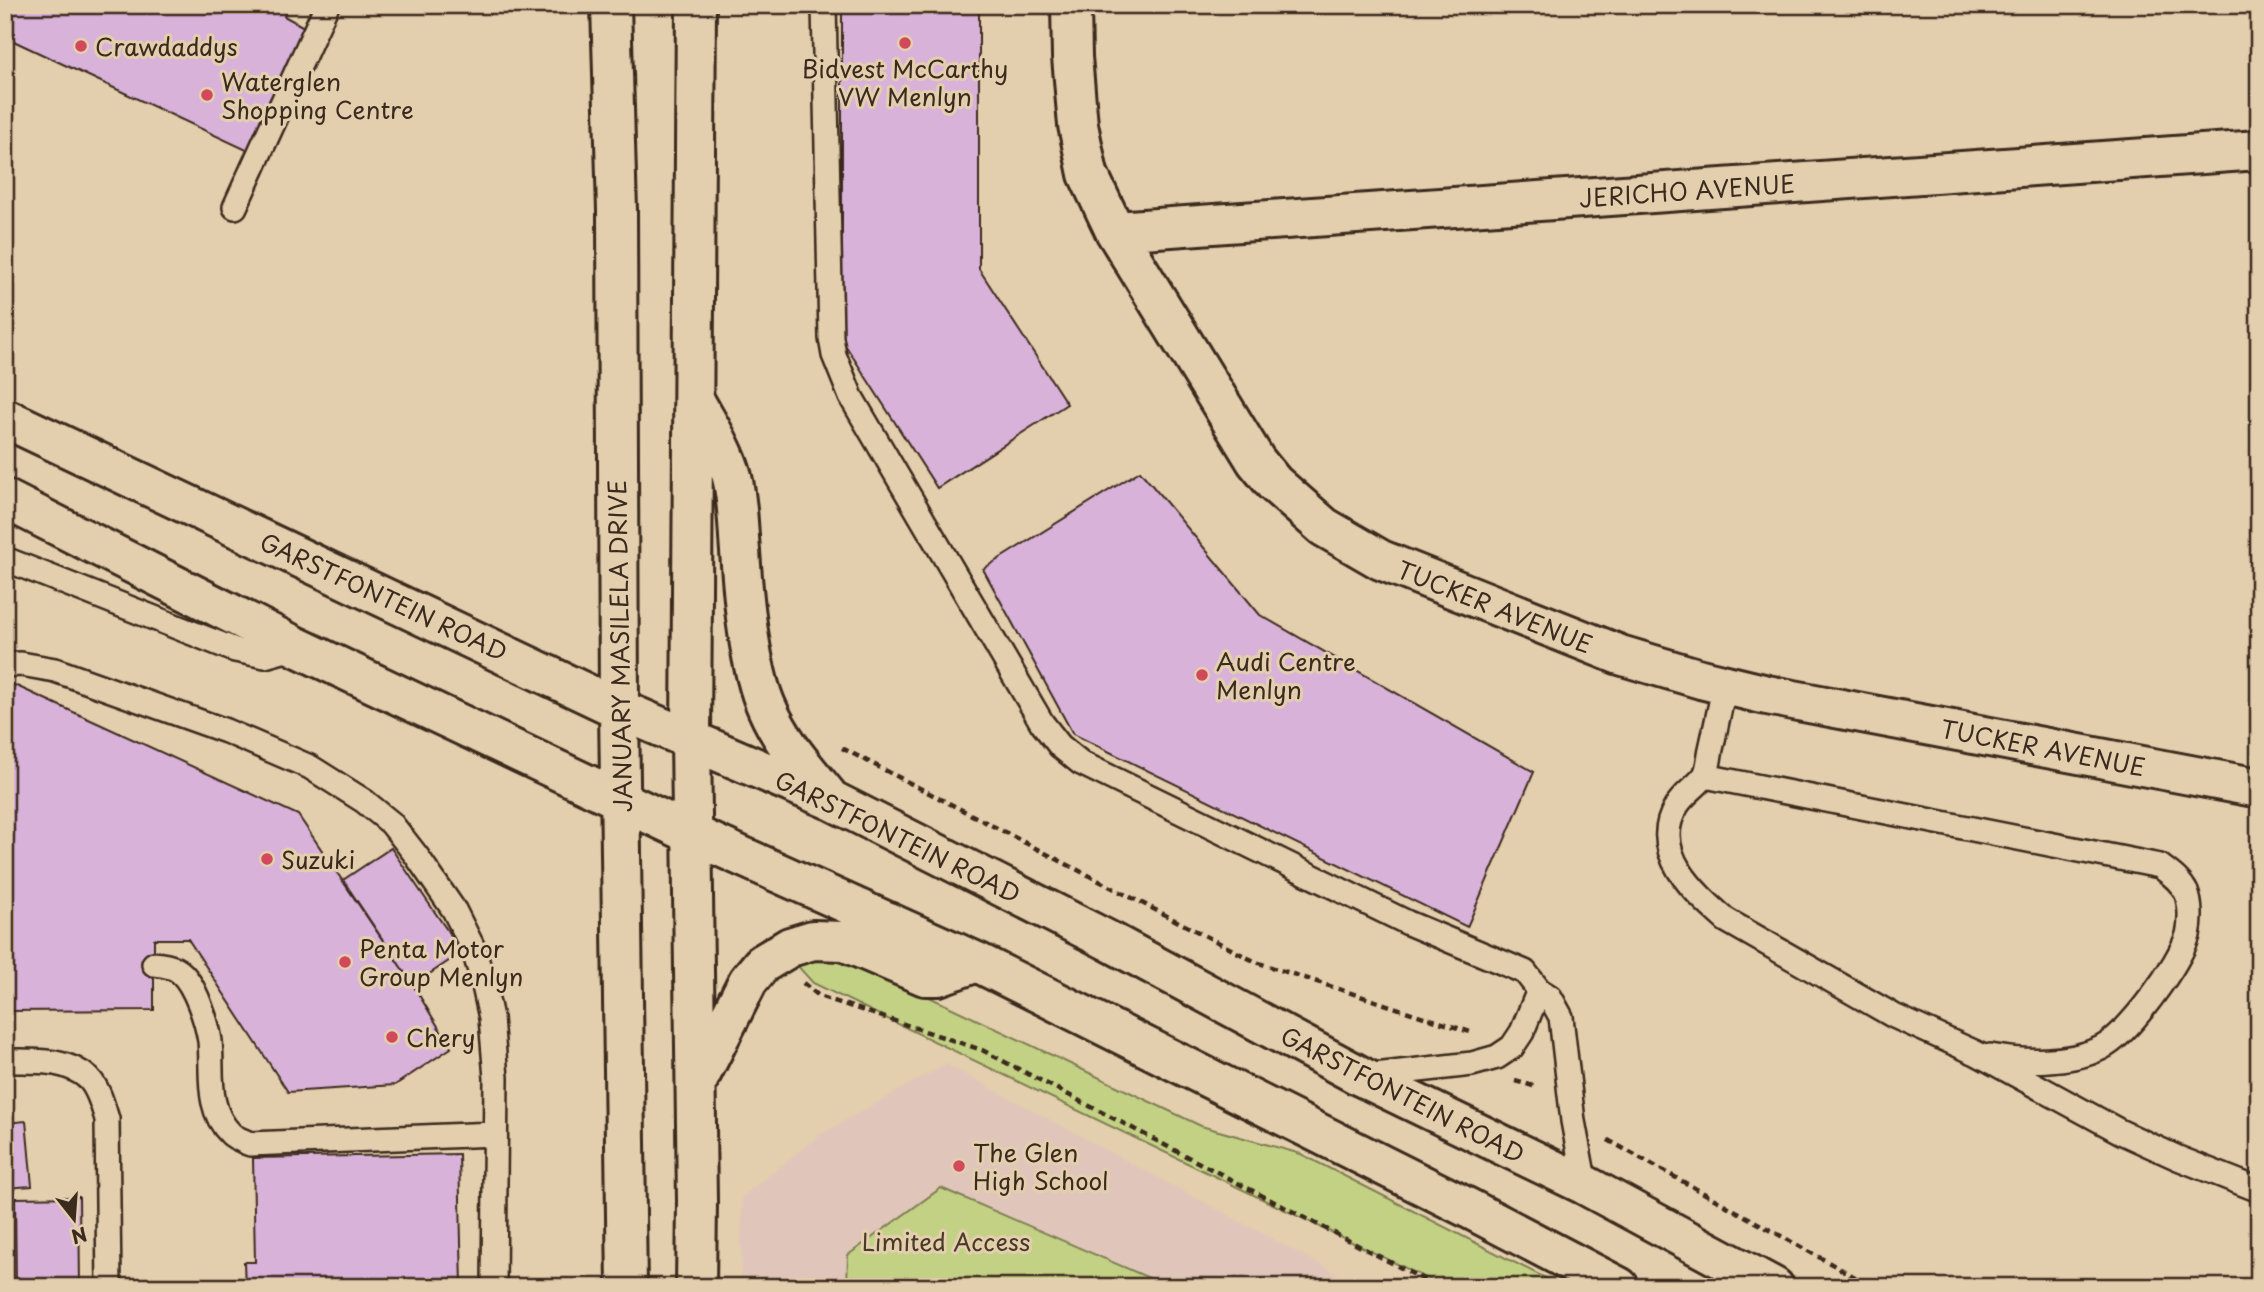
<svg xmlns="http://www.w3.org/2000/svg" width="2264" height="1292" font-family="'Playpen Sans',sans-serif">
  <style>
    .built { fill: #e0c6ba }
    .green { fill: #c3d185; stroke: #7f7e52; stroke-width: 2 }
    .building { fill: #d9b2da; stroke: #3b2a1e; stroke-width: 2 }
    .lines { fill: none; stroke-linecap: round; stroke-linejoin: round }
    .lane-casing { stroke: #3b2a1e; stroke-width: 28 }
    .street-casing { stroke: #3b2a1e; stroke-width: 44 }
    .secondary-casing { stroke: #3b2a1e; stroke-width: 44 }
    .path { stroke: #3b2a1e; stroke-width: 4.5; stroke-dasharray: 7 5; stroke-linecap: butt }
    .lane { stroke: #e3cead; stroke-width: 23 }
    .street { stroke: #e3cead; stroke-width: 38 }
    .secondary { stroke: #e3cead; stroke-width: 38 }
    .poi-dot { fill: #d1495b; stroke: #e3cead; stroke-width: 2.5 }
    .labels { text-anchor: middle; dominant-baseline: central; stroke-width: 6; stroke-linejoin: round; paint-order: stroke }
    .poi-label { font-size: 24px; fill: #3b2a1e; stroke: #e3cead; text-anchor: start }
    .street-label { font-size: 24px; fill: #3b2a1e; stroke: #e3cead }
    .park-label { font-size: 24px; fill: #493b28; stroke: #e3cead }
  </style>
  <rect width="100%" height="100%" fill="#e3cead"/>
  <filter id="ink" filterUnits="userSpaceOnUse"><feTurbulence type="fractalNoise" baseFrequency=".0143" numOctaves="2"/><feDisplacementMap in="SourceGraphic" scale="14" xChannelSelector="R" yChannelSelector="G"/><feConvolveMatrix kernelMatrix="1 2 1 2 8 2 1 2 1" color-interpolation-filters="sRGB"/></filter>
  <g filter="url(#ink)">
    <path class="built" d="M946,1064L1362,1287H741L742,1197L821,1134Z"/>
    <path class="green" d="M830,950L1201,1126L1301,1154L1563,1287H1445L813,983L795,963Z
      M941,1188L1170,1287H847L848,1255Z"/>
    <path class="building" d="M5,5H289L284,16L313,32L255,154L5,37Z
      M842,5H979V269L1067,404L937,488L842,340Z
      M1140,471L1260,615L1534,772L1467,927L1073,734L983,569Z
      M10,683L298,815L413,985L451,1048L395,1085L288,1092L188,939H154V1010L5,1011V692Z
      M391,848L462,952L413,985L343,880Z
      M26,1121L32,1186L5,1188V1123Z
      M459,1154L462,1287H245L244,1262H255L253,1158Z
      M79,1197L80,1287H16L15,1198Z"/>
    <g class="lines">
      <defs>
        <path id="lane" d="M824,5L831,338L834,355L851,397L1042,723L1060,746L1081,763L1408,923L1525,972L1539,990L1550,997L1561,1017L1573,1121L1585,1185
          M235,207L327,5
          M5,559L235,650L265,656L297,647
          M5,665L21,664L55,670L226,731L310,767L364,801L391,823L416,855L454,910L473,948L483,981L491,1018L496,1078L494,1287
          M1725,685C1720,706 1716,727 1711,749C1709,757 1709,768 1705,775C1700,784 1682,795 1676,807C1649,852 1695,893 1726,920L1894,1016L1976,1053L2121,1132L2178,1158L2259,1190
          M1705,776L2160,866C2170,874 2180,880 2186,892C2191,904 2191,922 2188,935C2179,964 2128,1035 2101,1048C2069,1064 2023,1062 1990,1056
          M154,964C162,965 173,966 180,972C195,984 207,1022 210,1041C213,1072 205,1109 231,1134C235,1138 244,1141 250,1144L495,1134
          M5,1061C34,1061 67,1058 89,1079C99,1089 103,1107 107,1119L109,1287
          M1366,1076L1472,1064L1497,1057L1512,1047L1522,1032L1539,990"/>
        <path id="street" d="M1071,5L1072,57L1078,125L1088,174L1115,231L1256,461L1274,483L1324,527L1381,560L1620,655L1701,679L1767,695L2259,788
          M1115,231L2259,150"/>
        <path id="secondary" d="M611,5L617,211L619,709L627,1287
          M695,401C708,425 725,450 732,477C738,501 738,527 740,551C743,596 749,668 767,708C781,741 805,768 827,795
          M5,418L619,709L831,800L1109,941L1362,1077L1585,1185L1774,1287
          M5,499L297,647L692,834L977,962L1468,1208L1619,1287
          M696,1084L748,981L762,964L790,947L813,940L843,941L925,976H938L977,962
          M696,1287L697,1201L691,739L696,5"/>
      </defs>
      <use href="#lane" class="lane-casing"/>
      <use href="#street" class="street-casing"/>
      <use href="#secondary" class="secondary-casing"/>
      <path class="path" d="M842,748L1256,962L1470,1032
        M803,983L819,996L982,1050L1438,1287
        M1515,1081L1537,1087
        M1608,1140L1873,1287"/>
      <use href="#lane" class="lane"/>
      <use href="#street" class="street"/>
      <use href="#secondary" class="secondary"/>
    </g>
  </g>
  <g class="poi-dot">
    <circle cx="905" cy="43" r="7"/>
    <circle cx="81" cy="46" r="7"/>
    <circle cx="207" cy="95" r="7"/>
    <circle cx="1202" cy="675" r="7"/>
    <circle cx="267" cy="859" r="7"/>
    <circle cx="345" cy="962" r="7"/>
    <circle cx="392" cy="1037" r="7"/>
    <circle cx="959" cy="1166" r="7"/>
  </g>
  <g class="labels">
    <g class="poi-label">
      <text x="95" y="46">Crawdaddys</text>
      <text x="905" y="68" text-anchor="middle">Bidvest McCarthy<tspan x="905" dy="28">VW Menlyn</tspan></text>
      <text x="221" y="81">Waterglen<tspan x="221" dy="28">Shopping Centre</tspan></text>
      <text x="1216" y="661">Audi Centre<tspan x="1216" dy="28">Menlyn</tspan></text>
      <text x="281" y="859">Suzuki</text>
      <text x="359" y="948">Penta Motor<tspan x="359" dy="28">Group Menlyn</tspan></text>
      <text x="406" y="1037">Chery</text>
      <text x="973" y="1152">The Glen<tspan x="973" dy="28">High School</tspan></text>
    </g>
    <g class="street-label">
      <text transform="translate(1687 190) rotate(-4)">JERICHO AVENUE</text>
      <text transform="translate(384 596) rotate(25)">GARSTFONTEIN ROAD</text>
      <text transform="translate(1495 606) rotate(22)">TUCKER AVENUE</text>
      <text transform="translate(619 646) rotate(-91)">JANUARY MASILELA DRIVE</text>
      <text transform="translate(2043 747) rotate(11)">TUCKER AVENUE</text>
      <text transform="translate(898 836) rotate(26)">GARSTFONTEIN ROAD</text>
      <text transform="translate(1403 1094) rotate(27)">GARSTFONTEIN ROAD</text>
    </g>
    <g class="park-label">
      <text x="946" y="1241">Limited Access</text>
    </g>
  </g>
  <rect width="2264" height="1292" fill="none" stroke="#e3cead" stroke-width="28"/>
  <rect x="14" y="14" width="2236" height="1264" fill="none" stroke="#3b2a1e" stroke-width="2.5" filter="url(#ink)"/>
  <g transform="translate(74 1219) rotate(163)" stroke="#e3cead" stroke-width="5" paint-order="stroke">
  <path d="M0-5L12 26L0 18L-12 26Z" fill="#3b2a1e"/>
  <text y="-10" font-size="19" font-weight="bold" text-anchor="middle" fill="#3b2a1e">N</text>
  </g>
</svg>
